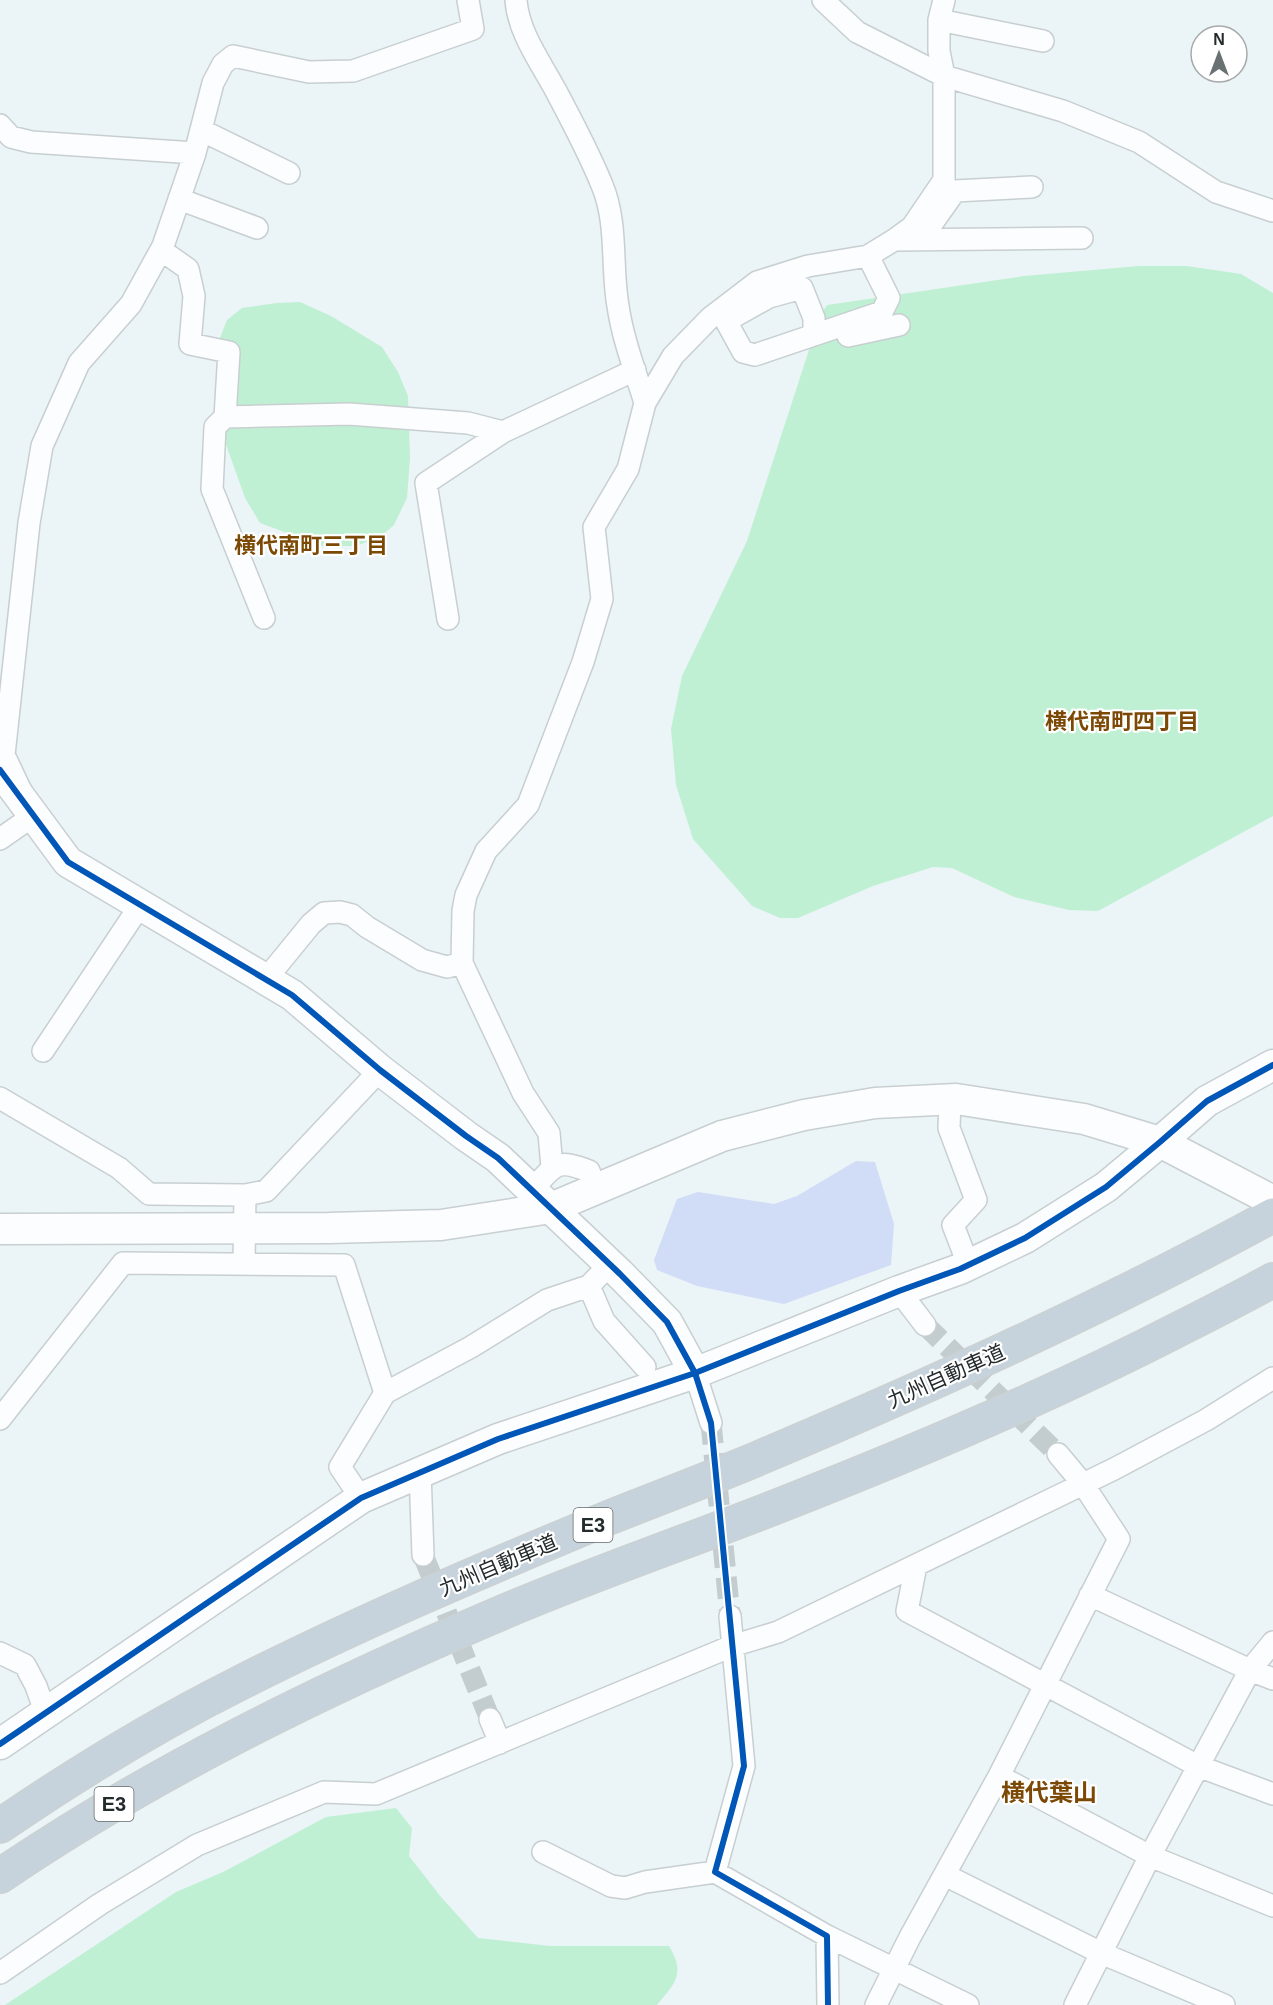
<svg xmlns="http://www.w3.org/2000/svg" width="1273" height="2005" font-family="Arial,'Noto Sans JP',sans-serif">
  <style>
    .green { fill: #c0f0d3 }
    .water { fill: #d1dcf6 }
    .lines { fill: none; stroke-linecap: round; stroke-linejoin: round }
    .street-tunnel { stroke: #c3ccce; stroke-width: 21; stroke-dasharray: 21 10; stroke-linecap: butt }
    .street-casing { stroke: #c8cfd1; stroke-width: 24 }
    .secondary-casing { stroke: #c8cfd1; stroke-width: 33 }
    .highway-casing { stroke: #ccd1d2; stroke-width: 36 }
    .street { stroke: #fcfdfe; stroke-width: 21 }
    .secondary { stroke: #fcfdfe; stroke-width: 30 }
    .highway { stroke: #c6d3dc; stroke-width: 33 }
    .cycleway-casing { stroke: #fff; stroke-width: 10 }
    .cycleway { stroke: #0057b8; stroke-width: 6 }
    .labels { text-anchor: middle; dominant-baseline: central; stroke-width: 4.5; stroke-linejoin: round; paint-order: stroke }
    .shield { fill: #fff; stroke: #666b6b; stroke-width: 1.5 }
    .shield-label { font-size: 20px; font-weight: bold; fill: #242b2c }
    .street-label { font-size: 21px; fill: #242b2c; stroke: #fff }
    .neighbourhood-label { font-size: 22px; font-weight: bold; fill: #7c4905; stroke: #fff }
    .quarter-label { font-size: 24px; font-weight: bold; fill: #7c4905; stroke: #fff }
  </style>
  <rect width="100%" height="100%" fill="#ebf4f7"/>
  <path class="green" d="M1139,266H1187L1241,274L1273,293V816L1098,911L1069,910L1014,897L952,868L933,867L873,886L798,918H780L752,906L693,839L676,785L671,729L682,676L747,541L820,316L827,305L1024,276Z
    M300,302L331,316L382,347L398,372L408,396L410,458L407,498L394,525L379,538L355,546H323L260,523L245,498L218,422L216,375L218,343L227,320L242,308L277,303Z
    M396,1808L412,1828L409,1856L441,1897L478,1938L550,1946H669C686,1974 675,1983 657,2005H5L176,1892L223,1872L326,1817Z"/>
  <path class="water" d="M856,1161L875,1162L894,1224L891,1265L784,1304L697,1286L657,1270L654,1260L677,1199L698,1192L774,1204L797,1196Z"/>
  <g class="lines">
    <path class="street-tunnel" d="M925,1325L1058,1454
      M711,1423L730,1616
      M423,1555L490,1719"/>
    <defs>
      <path id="street" d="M516,0C518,32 541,63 556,91C572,121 589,153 602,185C618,223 611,266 618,306C623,340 635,370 645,403
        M823,0L857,32L944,76L1063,111L1139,142L1216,192L1273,211
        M939,20L1043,41
        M0,125L11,137L31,142L195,153
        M201,130L289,173
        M179,199L257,228
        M931,225L955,191L1032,187
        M894,240L1082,238
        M161,250L188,269L194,296L190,344L229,352L225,417L215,427L212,489L264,618
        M814,335V318L802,288L769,297L726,321L743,352L755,355L882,312L889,298L868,256
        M848,336L899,325
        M225,417L349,414L468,423L503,432L635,370
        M448,619L426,483L503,432
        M0,839L33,816L4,755L29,523L42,446L79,363L131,304L163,246L195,153L213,83L223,64L233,56L309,72L353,71L473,29L468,0
        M266,979L311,924L324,913L340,912L352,915L367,927L422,960L447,967L462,963
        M43,1051L141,904
        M0,1098L119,1168L149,1194L245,1195L266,1191L380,1070
        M950,1099L949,1128L976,1200L953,1225L968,1264
        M552,1168L549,1133L523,1093L462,963L463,911L466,895L486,851L528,805L583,662L602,599L594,527L628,469L645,403L673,356L710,318L757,282L808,266L868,256L894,240L912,227L944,180V76L939,51V20L944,0
        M532,1190C555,1165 555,1158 589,1171L596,1189
        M244,1263L245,1195
        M589,1286L604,1321L645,1367
        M899,1291L925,1325
        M695,1373L711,1423
        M385,1393L471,1347L547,1300L589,1286L610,1264
        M0,1419L123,1263L344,1265L385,1393L340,1467L361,1498
        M420,1472L423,1555
        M916,1566L907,1611L1198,1766L1273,1794
        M1090,1595L1250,1670L1273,1679
        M730,1616L744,1766L715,1872L827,1936L828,2005
        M0,1653L25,1665L36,1686L46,1714
        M490,1719L500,1743
        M999,1776L1150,1856L1273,1906
        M543,1852L611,1886L625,1888L645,1882L715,1872
        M945,1875L1101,1953L1224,2005
        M827,1936L968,2005
        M0,1973L100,1904L197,1845L324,1792L376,1794L732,1646L778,1632L1114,1469L1206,1420L1273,1378
        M876,2005L910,1937L999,1776L1119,1539L1083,1484L1058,1454
        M1075,2005L1150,1856L1250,1670L1273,1642"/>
      <path id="secondary" d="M0,770L68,862L292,995L380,1070L466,1136L498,1158L620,1274L667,1322L695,1373
        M0,1229L329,1228L441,1225L551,1208L722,1136L804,1115L875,1103L956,1099L1084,1119L1160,1142L1273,1201
        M0,1744L361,1498L498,1439L695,1373L899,1291L960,1269L1025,1238L1106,1187L1160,1142L1207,1101L1273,1065"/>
      <path id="highway" d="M0,1826C76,1774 156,1725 238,1684C358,1623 483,1570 608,1518C658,1498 709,1479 759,1458C934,1384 1106,1306 1273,1215
        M0,1876C152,1773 319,1691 487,1619C583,1577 681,1544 778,1506C914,1453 1049,1396 1179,1329C1211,1313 1242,1297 1273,1280"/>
    </defs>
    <use href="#street" class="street-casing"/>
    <use href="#secondary" class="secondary-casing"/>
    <use href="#highway" class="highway-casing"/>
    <use href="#street" class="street"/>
    <use href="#secondary" class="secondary"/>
    <use href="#highway" class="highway"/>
    <defs>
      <path id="cycleway" d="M0,770L68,862L292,995L380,1070L466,1136L498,1158L620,1274L667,1322L695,1373L711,1423L744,1766L715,1872L827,1936L828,2005
        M0,1744L361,1498L498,1439L695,1373L899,1291L960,1269L1025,1238L1106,1187L1160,1142L1207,1101L1273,1065"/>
    </defs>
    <use href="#cycleway" class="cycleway-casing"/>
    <use href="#cycleway" class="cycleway"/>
  </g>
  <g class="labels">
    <g class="shield">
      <rect x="573.5" y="1508" width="39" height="34" rx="4.5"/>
      <rect x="94.5" y="1787" width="39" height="34" rx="4.5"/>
    </g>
    <g class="shield-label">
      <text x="593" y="1525">E3</text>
      <text x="114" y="1804">E3</text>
    </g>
    <g class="street-label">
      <text transform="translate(946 1376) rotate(-24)">九州自動車道</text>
      <text transform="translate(498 1565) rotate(-23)">九州自動車道</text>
    </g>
    <g class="neighbourhood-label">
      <text x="311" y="545">横代南町三丁目</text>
      <text x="1122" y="721">横代南町四丁目</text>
    </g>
    <g class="quarter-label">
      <text x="1049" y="1792">横代葉山</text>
    </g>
  </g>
  <g transform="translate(1219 54)"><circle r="28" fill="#ffffff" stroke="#a7aaab" stroke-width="1.5"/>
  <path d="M0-4.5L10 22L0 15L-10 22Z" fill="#6a7173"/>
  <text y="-9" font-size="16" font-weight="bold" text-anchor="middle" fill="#242b2c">N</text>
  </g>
</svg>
